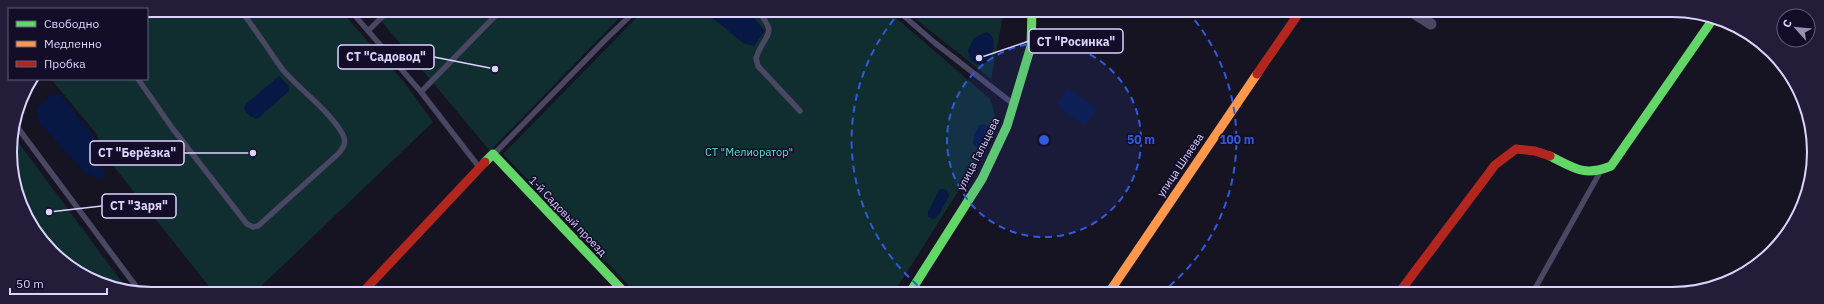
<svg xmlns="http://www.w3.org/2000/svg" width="1824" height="304" font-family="'IBM Plex Sans',sans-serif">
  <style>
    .green { fill: #102d30 }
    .water { fill: #071845 }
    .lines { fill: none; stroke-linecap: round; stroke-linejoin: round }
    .lane { stroke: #4a4763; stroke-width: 5.5 }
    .street { stroke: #4a4763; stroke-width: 11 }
    .fast { stroke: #63d668; stroke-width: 9 }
    .slow { stroke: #ff974d; stroke-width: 9 }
    .jam { stroke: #b3261e; stroke-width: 9 }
    .ring { fill: none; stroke: #305bdc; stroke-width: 2; stroke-dasharray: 7 5 }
    .labels { text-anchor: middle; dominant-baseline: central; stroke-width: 3; stroke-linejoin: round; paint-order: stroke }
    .park-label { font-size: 11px; fill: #54ebd0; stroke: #130d28 }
    .street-label { font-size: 11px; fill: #dcd4ff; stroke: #130d28 }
    .rim { fill: none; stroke: #dcd4ff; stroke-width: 2 }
    .centre { fill: #305bdc; stroke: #130d28; stroke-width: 2 }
    .ring-label { font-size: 12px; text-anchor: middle; font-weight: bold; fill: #305bdc; stroke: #130d28; stroke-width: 3; stroke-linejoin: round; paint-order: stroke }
    .leader { fill: none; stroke: #dcd4ff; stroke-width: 1.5 }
    .callout-dot { fill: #dcd4ff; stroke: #130d28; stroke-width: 1.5 }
    .callout { fill: #130d28; stroke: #dcd4ff; stroke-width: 1.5 }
    .callout-label { font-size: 12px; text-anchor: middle; font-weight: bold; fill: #dcd4ff }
  </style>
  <rect width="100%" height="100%" fill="#161322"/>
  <path class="green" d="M152,10H340L404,82L433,122L253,294H215L111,163L95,132L51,79H147V11Z
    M372,10H627L490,151Z
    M644,10H887L989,98C1000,119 993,128 985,149L893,294H637L503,154Z
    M904,10H1004L991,79Z
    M12,134L128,290L89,279L45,245L17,197L10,143Z"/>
  <path class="water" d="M703,10H747L765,31L754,46L743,43Z
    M986,32C999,36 993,54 988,62L979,65L970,60L968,50L974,38Z
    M279,76L289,87V91L257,119L250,116L244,109L245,105Z
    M1069,89L1096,108L1095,113L1086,124H1081L1057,105L1065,92Z
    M53,94L61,95L94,137L100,151L98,164L106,172L103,178H97L85,173L39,122C32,108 43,101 53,94Z
    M984,124L988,127V134L982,145L977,147L973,144L974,135L979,125Z
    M942,189L947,190L949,196L940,213L934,219L928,217V212L939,190Z"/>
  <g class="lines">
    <path class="lane" d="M350,10L421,92L479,167
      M757,10C779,36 765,32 756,58L758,66L800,111
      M897,10L935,43L1012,103
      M368,31L389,10
      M138,79L173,129L247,224L253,227L258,226L338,154C343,148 347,143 343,135C333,114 299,89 283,70C268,50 256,29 240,10
      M421,92L501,10
      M15,124L141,293
      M495,153L605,40L636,10
      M1532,294L1599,174"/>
    <path class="street" d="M1409,10L1431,24"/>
    <path class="fast" d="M1550,156C1574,168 1584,177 1611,166L1713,19
      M485,162L493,154L626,294
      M909,294L982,179L1007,126L1031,46L1032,10"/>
    <path class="slow" d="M1108,294L1257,74"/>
    <path class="jam" d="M1257,74L1301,10
      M361,294L485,162
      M1398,294L1495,165L1516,149L1535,151L1550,156"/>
  </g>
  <circle cx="1044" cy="140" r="97" fill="#305bdc" fill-opacity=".12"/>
  <g class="ring">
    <circle cx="1044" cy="140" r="97"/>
    <path d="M927 293A193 193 0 0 1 901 11M1187 11A193 193 0 0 1 1161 293"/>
  </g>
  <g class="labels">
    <g class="park-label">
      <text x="749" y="152">СТ "Мелиоратор"</text>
    </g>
    <g class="street-label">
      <text transform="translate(978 154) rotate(-63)">улица Гальцева</text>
      <text transform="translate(1180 165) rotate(-56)">улица Шляева</text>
      <text transform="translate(568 216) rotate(46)">1-й Садовый проезд</text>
    </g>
  </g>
  <path d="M0 0H1824V304H0ZM152 17H1672A135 135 0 0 1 1807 152V152A135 135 0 0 1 1672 287H152A135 135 0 0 1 17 152V152A135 135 0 0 1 152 17Z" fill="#231d39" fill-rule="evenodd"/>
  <path class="rim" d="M152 17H1672A135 135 0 0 1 1807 152V152A135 135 0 0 1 1672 287H152A135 135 0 0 1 17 152V152A135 135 0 0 1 152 17Z"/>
  <circle cx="1044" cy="140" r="6" class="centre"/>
  <g class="ring-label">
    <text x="1141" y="144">50 m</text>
    <text x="1237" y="144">100 m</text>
  </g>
  <path class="leader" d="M979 58L1029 41M495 69L434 57M253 153L184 153M49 212L102 206"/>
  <g class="callout-dot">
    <circle cx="979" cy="58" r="4"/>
    <circle cx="495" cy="69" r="4"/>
    <circle cx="253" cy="153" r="4"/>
    <circle cx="49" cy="212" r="4"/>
  </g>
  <g class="callout">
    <rect x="1029" y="29" width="94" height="24" rx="4"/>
    <rect x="338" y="45" width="96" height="24" rx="4"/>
    <rect x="90" y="141" width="94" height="24" rx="4"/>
    <rect x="102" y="194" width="74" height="24" rx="4"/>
  </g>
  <g class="callout-label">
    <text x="1076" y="46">СТ "Росинка"</text>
    <text x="386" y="61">СТ "Садовод"</text>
    <text x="137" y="157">СТ "Берёзка"</text>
    <text x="139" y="210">СТ "Заря"</text>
  </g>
  <rect x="8" y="8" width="140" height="72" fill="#130d28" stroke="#635d7e"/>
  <rect x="16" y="21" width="20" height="6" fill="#63d668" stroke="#635d7e"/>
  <text x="44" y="28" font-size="12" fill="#dcd4ff">Свободно</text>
  <rect x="16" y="41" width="20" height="6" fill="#ff974d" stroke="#635d7e"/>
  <text x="44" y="48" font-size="12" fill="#dcd4ff">Медленно</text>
  <rect x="16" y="61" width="20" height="6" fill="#b3261e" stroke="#635d7e"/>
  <text x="44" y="68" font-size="12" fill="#dcd4ff">Пробка</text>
  <g transform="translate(1796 28) rotate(297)"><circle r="19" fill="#130d28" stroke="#635d7e"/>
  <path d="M0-3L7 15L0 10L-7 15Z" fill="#9790b2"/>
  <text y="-6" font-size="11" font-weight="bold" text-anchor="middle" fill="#dcd4ff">С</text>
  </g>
  <path d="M10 288v6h97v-6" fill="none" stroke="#dcd4ff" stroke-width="2"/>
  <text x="16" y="288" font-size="12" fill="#dcd4ff" stroke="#130d28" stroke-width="3" paint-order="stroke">50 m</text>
</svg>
